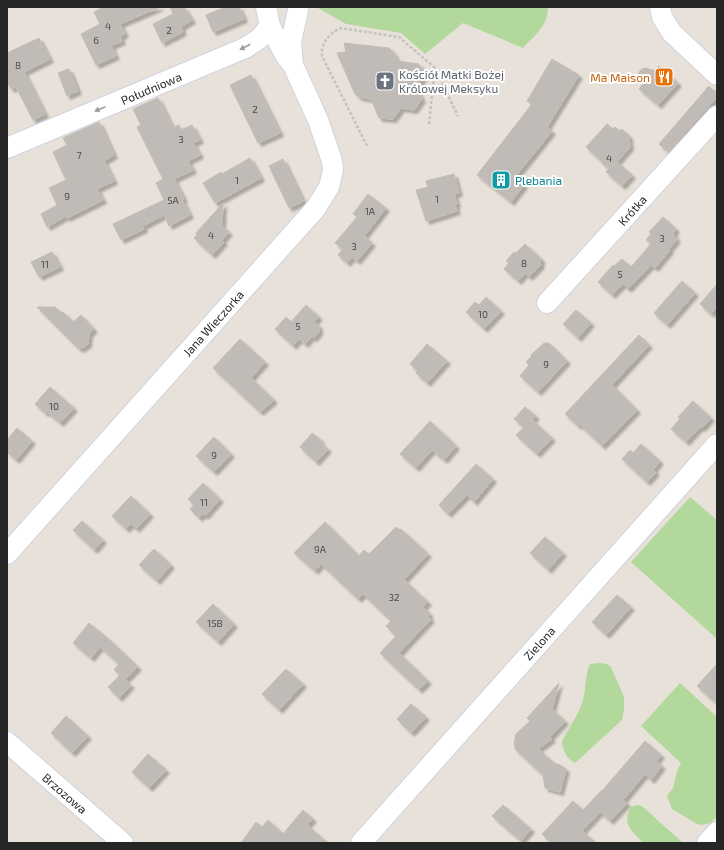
<svg xmlns="http://www.w3.org/2000/svg" width="724" height="850" font-family="'Exo 2',sans-serif">
  <style>
    .green { fill: #b2d99b }
    .building { fill: #c0bbb6; stroke: #c2bdb3; filter: url(#shadow) }
    .lines { fill: none; stroke-linecap: round; stroke-linejoin: round }
    .minor-casing { stroke: #cfd2de; stroke-width: 22 }
    .path { stroke: #c2c2c2; stroke-width: 2.5; stroke-dasharray: 3 2; stroke-linecap: butt }
    .minor { stroke: #fff; stroke-width: 20 }
    .oneway { fill: #9d9d9d }
    .labels { text-anchor: middle; dominant-baseline: central; stroke-width: 4; stroke-linejoin: round; paint-order: stroke }
    .number-label { font-size: 10px; fill: #4c4b4a }
    .worship-label { font-size: 12px; fill: #5b616d; stroke: #fff; text-anchor: start }
    .food-label { font-size: 12px; fill: #c56008; stroke: #fff; text-anchor: end }
    .street-label { font-size: 12px; fill: #262626; stroke: #fff }
    .culture-label { font-size: 12px; fill: #0d838f; stroke: #fff; text-anchor: start }
  </style>
  <defs>
    <filter id="shadow"><feDropShadow dx="3.5" dy="3.5" stdDeviation="1" flood-color="#0004"/></filter>
  </defs>
  <rect width="100%" height="100%" fill="#e8e1d9"/>
  <path class="green" d="M320,7H548C548,26 535,35 523,48L463,23L425,54L401,33L346,24L318,8Z
    M690,497L717,520V639L631,562Z
    M600,663L607,664L611,667L624,697V710L622,720L575,763C567,759 563,751 562,742C568,728 579,715 583,700C586,689 585,673 590,664Z
    M680,683L717,717V816L711,823L702,825L697,824L672,809L667,796L673,788L677,771L681,763L641,726Z
    M637,805L642,806L683,843H643C632,831 621,824 631,807Z"/>
  <path class="building" d="M104,7H160L120,24L125,34L120,36L122,41L111,46L116,56L96,65L81,34L100,24L94,12Z
    M170,7H184L192,20L181,27L183,32L162,43L153,24L173,14Z
    M226,7H239L244,19L213,32L206,15Z
    M39,38L50,59L24,72L45,114L33,120L16,87L11,89L7,82V53Z
    M344,43L389,48L393,52L398,61L419,64L424,76L416,87L422,99L414,110L401,108L393,119L379,118L371,99L359,97L355,94L337,53L346,52Z
    M552,59L579,75L547,127L552,131L515,177L524,185L511,202L477,175L532,104L527,101Z
    M659,66L678,83L658,105L639,89L643,84L639,76V72L642,69L646,68L655,71Z
    M69,69L78,91L67,96L58,73Z
    M251,75L280,133L258,143L230,85Z
    M709,86L717,94V97L668,152L659,144Z
    M158,98L173,128L179,125L181,130L192,125L200,140L193,143L200,155L188,161L193,170L174,179L184,199L182,200L190,215L169,226L164,215L143,226L144,229L121,240L113,224L164,200L156,183L163,179L137,127L141,125L133,109Z
    M99,122L114,155L104,161L114,181L97,189L103,200L67,218L66,216L47,227L41,214L57,205L49,188L66,180L53,152L67,145L63,138Z
    M607,124L613,129L615,127L620,131L622,129L629,136L630,147L617,162L632,175L622,186L606,172L609,169L603,164L602,162L586,147Z
    M250,158L261,178L215,203L203,183L221,172L222,174Z
    M283,159L303,201L289,208L269,166Z
    M454,174L459,193L454,194L457,204L455,205L457,211L426,221L416,190L428,187L426,181Z
    M368,194L386,208L364,236L372,243L357,261L352,257L347,263L338,255L343,249L335,243L357,217L353,214Z
    M223,203L222,226L229,232L222,240L224,242L212,255L194,238L197,235L196,233Z
    M663,217L676,229L673,233L675,235L674,236L677,239L669,249L670,250L655,268L651,265L628,289L623,284L612,295L598,282L613,265L614,266L622,259L631,267L651,244L646,240L651,234L649,232Z
    M525,244L542,260L540,262L541,265L529,277L525,273L518,281L504,269L509,263L506,261L514,252L516,253Z
    M52,252L60,267L39,277L31,262Z
    M682,281L695,293L667,325L654,313Z
    M717,284V307L711,314L700,304Z
    M486,297L501,311L484,329L466,312L475,302L479,305Z
    M306,305L319,317L314,322L319,326V332L314,338L311,337L305,344L299,339L293,346L275,329L286,317L291,322Z
    M37,307H55L62,314L63,312L73,322L81,315L94,329L89,334L88,344L84,347L79,349Z
    M576,310L591,323L578,338L563,324Z
    M639,335L649,345L612,385L637,410L602,446L579,424L578,426L565,414Z
    M240,339L265,362L251,378L274,400L260,412L213,368Z
    M544,343H549L567,361L538,392L520,376L529,365L526,362L532,356L531,355Z
    M427,344L447,361L427,383L416,373L418,371L410,364Z
    M50,387L74,408L60,423L47,412L45,413L35,404Z
    M693,401L711,418L702,428L700,427L686,442L671,429L680,419L678,417Z
    M525,407L536,416L532,420L552,438L537,454L516,435L524,427L514,419Z
    M430,421L456,446L444,460L432,450L416,468L400,454Z
    M17,428L32,441L16,460L7,452V440Z
    M312,433L321,440L320,442L328,449L316,462L300,447Z
    M214,437L231,454L214,472L196,456Z
    M641,444L660,461L653,470L656,472L647,482L622,459L630,450L633,453Z
    M476,464L493,479L474,502L467,495L448,514L439,505Z
    M203,483L220,499L205,516L203,514L199,518L190,509L194,505L188,499Z
    M131,496L150,514L136,529L131,524L126,529L112,516Z
    M82,521L103,540L94,550L73,530Z
    M325,522L359,556L364,550L369,554L396,527L400,530L401,529L428,554L404,580L428,602L423,607L430,614L428,616L431,619L399,653L428,681L419,690L380,653L396,636L386,626L391,621L363,594L358,599L321,564L315,571L294,553Z
    M545,537L563,553L548,570L530,553Z
    M154,549L171,565L157,581L139,565Z
    M617,595L631,607L606,635L592,622Z
    M213,604L234,624L218,642L196,622Z
    M89,623L112,642L138,667L125,680L131,685L119,698L108,687L120,675L114,670L119,664L100,647L91,658L73,643Z
    M717,664V704L697,686Z
    M286,669L303,684L279,710L262,694Z
    M559,683L552,709L565,721L550,737L552,739L538,749L554,763L560,765L566,769L560,792L545,788L543,775L516,750L514,744L516,734L530,721L527,718Z
    M411,704L426,717L411,733L397,719Z
    M66,716L88,736L72,753L51,733Z
    M645,741L661,755L656,761L662,766L651,780L645,774L623,800L627,803L610,821L600,812L582,831L596,843H551L542,834L573,801L583,810L601,791H602Z
    M148,754L166,770L149,788L132,772Z
    M503,805L531,829L521,841L492,816Z
    M303,810L313,819L307,825L328,843H241L256,822L262,827L268,820L283,834Z"/>
  <g class="lines">
    <defs>
      <path id="minor" d="M660,7L662,17L672,33L717,75
        M293,65L291,42L298,10
        M7,148L245,48L259,39L270,26L266,7
        M547,303L717,116
        M7,554L316,208L329,187L333,170L332,161L318,120L293,65L285,55L270,26
        M7,742L123,843
        M361,843L717,444
        M707,843L717,832"/>
    </defs>
    <use href="#minor" class="minor-casing"/>
    <path class="path" d="M429,124L435,68
      M367,146L322,56C321,43 329,34 340,28L399,37L435,68L458,116"/>
    <use href="#minor" class="minor"/>
  </g>
  <defs><path id="oneway-solid" d="M-6-.8H1V-3.2L6.5 0L1 3.2V.8H-6Z"/></defs>
  <g class="oneway">
    <use href="#oneway-solid" transform="translate(245 47) rotate(153)"/>
    <use href="#oneway-solid" transform="translate(100 109) rotate(157)"/>
  </g>
  <defs>
    <symbol id="restaurant-square" viewBox="-11 -11 22 22"><rect x="-9" y="-9" width="18" height="18" rx="4" fill="#e8710a" stroke="#fff"/><path d="M-5-6h1v4h1v-4h1v4h1v-4h1v5L-1.5 .5V6h-2V.5L-5-1ZM5-6V6H3V1.5H1.5Q1.5-4 5-6Z" fill="#fff"/></symbol>
    <symbol id="church-square" viewBox="-11 -11 22 22"><rect x="-9" y="-9" width="18" height="18" rx="4" fill="#6b7280" stroke="#fff"/><path d="M-1.2-6h2.4v3.5h3.3v2.4h-3.3V6h-2.4V-.1h-3.3v-2.4h3.3Z" fill="#fff"/></symbol>
    <symbol id="building-square" viewBox="-11 -11 22 22"><rect x="-9" y="-9" width="18" height="18" rx="4" fill="#0f9aa8" stroke="#fff"/><path d="M-4-6H4V6H1V3H-1V6H-4ZM-2.5-4.3h1.7v1.8h-1.7ZM.8-4.3h1.7v1.8H.8ZM-2.5-1h1.7V.8h-1.7ZM.8-1h1.7V.8H.8Z" fill="#fff"/></symbol>
  </defs>
  <g fill-rule="evenodd">
    <use href="#restaurant-square" x="653" y="66" width="22" height="22"/>
    <use href="#church-square" x="374" y="70" width="22" height="22"/>
    <use href="#building-square" x="490" y="169" width="22" height="22"/>
  </g>
  <g class="labels">
    <g class="number-label">
      <text x="108" y="26">4</text>
      <text x="169" y="30">2</text>
      <text x="96" y="40">6</text>
      <text x="18" y="65">8</text>
      <text x="255" y="109">2</text>
      <text x="181" y="139">3</text>
      <text x="79" y="155">7</text>
      <text x="609" y="158">4</text>
      <text x="237" y="180">1</text>
      <text x="67" y="196">9</text>
      <text x="437" y="199">1</text>
      <text x="173" y="200">5A</text>
      <text x="370" y="211">1A</text>
      <text x="211" y="235">4</text>
      <text x="662" y="238">3</text>
      <text x="354" y="246">3</text>
      <text x="524" y="263">8</text>
      <text x="45" y="264">11</text>
      <text x="620" y="274">5</text>
      <text x="483" y="314">10</text>
      <text x="298" y="326">5</text>
      <text x="546" y="364">9</text>
      <text x="54" y="406">10</text>
      <text x="214" y="455">9</text>
      <text x="204" y="502">11</text>
      <text x="320" y="549">9A</text>
      <text x="394" y="597">32</text>
      <text x="215" y="623">15B</text>
    </g>
    <g class="worship-label">
      <text x="399" y="74">Kościół Matki Bożej<tspan x="399" dy="14">Królowej Meksyku</tspan></text>
    </g>
    <g class="food-label">
      <text x="650" y="77">Ma Maison</text>
    </g>
    <g class="street-label">
      <text transform="translate(151 88) rotate(-23)">Południowa</text>
      <text transform="translate(632 210) rotate(-48)">Krótka</text>
      <text transform="translate(213 323) rotate(-48)">Jana Wieczorka</text>
      <text transform="translate(539 643) rotate(-48)">Zielona</text>
      <text transform="translate(65 793) rotate(41)">Brzozowa</text>
    </g>
    <g class="culture-label">
      <text x="515" y="180">Plebania</text>
    </g>
  </g>
  <rect width="724" height="850" fill="none" stroke="#262626" stroke-width="16"/>
</svg>
